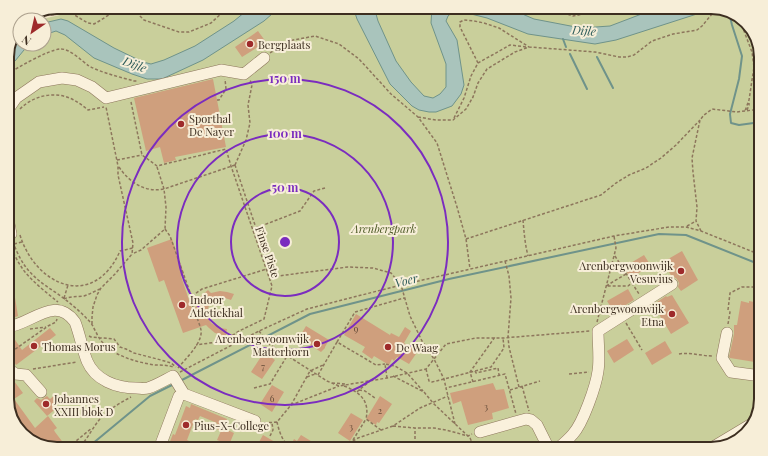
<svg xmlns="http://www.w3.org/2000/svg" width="768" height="456" font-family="'Playfair Display',serif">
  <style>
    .green { fill: #c9cf9b }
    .water { fill: #a9c4bc; stroke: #6f938a }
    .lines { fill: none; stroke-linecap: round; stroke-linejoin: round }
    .stream { stroke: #6f938a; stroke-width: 2 }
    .building { fill: #cf9f7d }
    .minor-casing { stroke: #8d765c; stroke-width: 12 }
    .path { stroke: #8d765c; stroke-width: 1.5; stroke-dasharray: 3 2; stroke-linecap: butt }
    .minor { stroke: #faf1dc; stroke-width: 11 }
    .ring { fill: none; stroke: #7b2cbf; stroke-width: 2 }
    .poi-dot { fill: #9e2a2b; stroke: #f7eed8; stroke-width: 1.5 }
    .labels { text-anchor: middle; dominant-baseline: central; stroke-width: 4; stroke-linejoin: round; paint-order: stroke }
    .number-label { font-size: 9px; fill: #624a37 }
    .poi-label { font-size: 11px; fill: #3d2e20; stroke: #f7eed8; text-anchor: start }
    .park-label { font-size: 11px; font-style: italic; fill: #4d5a26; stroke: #f7eed8 }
    .street-label { font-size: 11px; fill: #3d2e20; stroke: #f7eed8 }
    .water-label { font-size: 12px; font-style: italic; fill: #2f5d5a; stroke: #f7eed8 }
    .rim { fill: none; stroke: #3d2e20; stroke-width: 2 }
    .centre { fill: #7b2cbf; stroke: #f7eed8; stroke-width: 2 }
    .ring-label { font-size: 12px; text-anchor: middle; font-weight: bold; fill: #7b2cbf; stroke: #f7eed8; stroke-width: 4; stroke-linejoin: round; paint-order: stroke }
  </style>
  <rect width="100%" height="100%" fill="#f0e4c8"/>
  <path class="green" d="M57,7H711L736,14L754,32L761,54V399L754,424L736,442L711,449H57L32,442L14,424L7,402V54L17,31L20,29V44H44V20H38L73,12L68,11L35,16Z"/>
  <path class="water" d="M251,7H280L264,21L203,60L162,79H147L132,74L94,58L65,35L56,31L44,35V23L61,19L68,21L114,48L143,62L151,64L164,60L195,46L234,21Z
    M353,7H374L378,21L396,61L411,82L424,96L433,98L440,94L446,87V64L431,23L432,7H506L534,19L581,28L610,26L660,7H705L703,11L700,13L616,40L595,44L528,34L487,18L455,10L448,16L446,21L457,40L464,85L461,94L452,106L436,112H429L419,110L412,106L390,84L357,19Z
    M20,32V44H31L24,50L15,61L7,65V54L15,36Z"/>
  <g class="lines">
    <path class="stream" d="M729,12L732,25L742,56L739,79L730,114L731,123L739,125L761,122
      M563,39L566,47
      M570,54L587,89
      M597,57L613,88
      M180,381L310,314L449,279L659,234L686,235L761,265
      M86,449L150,396L174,384"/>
  </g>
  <path class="building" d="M258,31L266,42L242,57L235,47Z
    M213,79L226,147L175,157L176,160L164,163L160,147L146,151L134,98Z
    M172,239L184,274L181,276L193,312L201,296L208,290L211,293L220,291L227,292L234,294L231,300L222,297L218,298L214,300L209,306L207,311V315L211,323L220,328L227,329L226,336L215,333L209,328L206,325L183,333L164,280L159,282L147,248Z
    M682,251L698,280L681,291L678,287L679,283L678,281L676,278L672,277L663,262Z
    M644,255L651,266L630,278L624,267Z
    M7,267H10L18,316L7,320Z
    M628,289L634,300L614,312L607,301Z
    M672,295L689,323L671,334L654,306L657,303V302L666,296L667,297Z
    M741,301L749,303V301L759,303V305H761V363L730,358L729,357L734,334V325H737Z
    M356,314L390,335L391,333L399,337L405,327L411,331L404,343L418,351L409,364L397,357L394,361L392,359L389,365L374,356L372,359L362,352L365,347L344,335Z
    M306,326L329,340L325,347V348L321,352L299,338Z
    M50,328L56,335L16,365L7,351V337L11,334L22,350Z
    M627,339L634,350L614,363L607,351Z
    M665,341L672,353L652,365L645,353Z
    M264,352L275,360L262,379L251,372Z
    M14,381L23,393L14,399L35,428L48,416L57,428L54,430L55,432L68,449H57L32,442L14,424L7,402V386Z
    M493,383L496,390L504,389L509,408L492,413L493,419L468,425L461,401L453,404L450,393Z
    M272,385L284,392L272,412L260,404Z
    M55,395L59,400L55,403L58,407L47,416L34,401L37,398L41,400L47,396L50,399Z
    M380,396L392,404L379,423L377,422L376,425L366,419Z
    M191,404L227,419L223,428L234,433L229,445L217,440L221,431L215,428L217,423L200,416L198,420L195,419L187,440L189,441L186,449H167L173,434L175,435L186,406L190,408Z
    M351,413L363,420L350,441L338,433Z
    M263,435L287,449H255Z
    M301,435L324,449H298L291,445L294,439L297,441Z"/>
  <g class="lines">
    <defs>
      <path id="minor" d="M7,111L16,98L39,82L62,78L77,80L92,87L106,98L221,70L244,74L264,58
        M7,213L11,234L7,235
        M7,327C31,325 54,294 75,322C80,335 82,348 87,361C95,380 116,388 136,388C140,388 144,389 148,388C157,385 165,380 173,376L184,394L255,421
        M727,333L722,358L731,372L761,376
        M7,373L13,372L15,374L26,375L41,392
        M480,432L526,419L531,420L537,425L549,449
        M159,449L179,396L184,394
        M557,449C563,444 568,440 573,434C583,423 596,386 598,371C600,360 598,343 598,331L672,284
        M710,449L755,422"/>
    </defs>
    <use href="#minor" class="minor-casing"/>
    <path class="path" d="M136,7L138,14L144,20L179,32H189L211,23L224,11L230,7
      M555,7L561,12L573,16L605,10L630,7
      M36,16L71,13L88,23L94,24L101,20L121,7
      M743,20L744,31L752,52L754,67L749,100L745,111
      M270,53L288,41L315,36L339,44L359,59L391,94L418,117L437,143L457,207L466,239L470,269
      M478,63L460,27V22L464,20L474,21L484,23L499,28L529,47
      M754,67L761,73
      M7,74C19,67 48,50 60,49C69,48 82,61 89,66C102,73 120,77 134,81H137
      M217,100H219L226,89L225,79
      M131,102L142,155L157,166L226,149L231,166L272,286L264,319L239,331L224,341L196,345
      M20,109C34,95 55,91 72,99C78,102 83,106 88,110L104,107
      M747,110L749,105V103
      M418,117L436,120H453L466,109L473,97L478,83L487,69L515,52L529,47L595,52L619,57H627L634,55L652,41L673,34L697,30L702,26L712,14L724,11
      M454,118L464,98L471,76L478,63L510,45L527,47
      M7,131L9,126L14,117
      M117,160L142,155
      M235,165L256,228L272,275L274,276H278L348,267L373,268L391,273L401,285L410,316L422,341L434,359L444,379L446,388
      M235,165L246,140L250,123L248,105L252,85L250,80
      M119,167C129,182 145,193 164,189L166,207L165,229L141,250L132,254
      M157,167L164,189L235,165
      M7,177L13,206
      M7,202L12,201
      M523,220C524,232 525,244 528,256
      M687,226L696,221
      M256,228L300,211L314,191L325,188
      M165,229L170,236L192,298
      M701,231L696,221L697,207L693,172L692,158L700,120L704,115L712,109L737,112L761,109
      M20,235C36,287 94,310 120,251L133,248
      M466,239L601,195L616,183L629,175L646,168L661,158L676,145L700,120
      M13,242C16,250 20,259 25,266C33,277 44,285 55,292C68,301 80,311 90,322C93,325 94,329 96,332C100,341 106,347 114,352C126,359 141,363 155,365C161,365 167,365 173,367
      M9,244C14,254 18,263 25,272C34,283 47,293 58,302
      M14,244L22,242
      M615,256L632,283
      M505,261L509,276L511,298L508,337L509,347L519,387
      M626,274L606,286H628L632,283L639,294
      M64,298L68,285
      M64,299C70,296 77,297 84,296C90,294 95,291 100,289
      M597,322L616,248L614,236
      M626,323L642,350
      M92,324V317L93,307L97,295L101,288L115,274L132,254L133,243L118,175V166L106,107
      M728,324L730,312L728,310L730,293L742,287H761
      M30,329L46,327
      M259,331L269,344L327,381L339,386L387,378L426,369L446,344L476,338H503L590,331
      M89,336L91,337L114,339L120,347L126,349L134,353L161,360L171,363L176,367
      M337,342L355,312L404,298
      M679,354C690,352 701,356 713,356
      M7,355L48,326L56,322L57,319
      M178,368C185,359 203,343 201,330C199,321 194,312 192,303C192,295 196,293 202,289L270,268L276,265
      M33,369L77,362
      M426,369L429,381L432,382L491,367L504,348L503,338
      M475,371L476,373L498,368L499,375
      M180,372L259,331L307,309L401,285L614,236L669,227H686L701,231L761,255
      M569,374L589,372
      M318,375L337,342L376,365L385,364
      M393,376L424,392L433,403L470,438L475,449
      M307,377L312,375L316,374
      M387,378L385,364L395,366L407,373L423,391
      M473,382L470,372L495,337
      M332,383L346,384
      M344,386C360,392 370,401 366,419L381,430
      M522,386L529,411
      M254,388L270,384L287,356
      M359,390L365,391L375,398
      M510,390L540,381
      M357,392L359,390L369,382
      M291,405L310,371L323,365
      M277,422C279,431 283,444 292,449
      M264,423L277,422L291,405L339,386
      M455,424L446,388L505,374L516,414
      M393,426L415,428H434L446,430L468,436L472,434
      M270,436L273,430L272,423
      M353,440L366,419
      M71,449L76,441L92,428
      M77,449C87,441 92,428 100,419C109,409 120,403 131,397
      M340,449L358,438L393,426L420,408L448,396
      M415,449V428"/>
    <use href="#minor" class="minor"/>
  </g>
  <g class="ring">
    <circle cx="285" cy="242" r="54"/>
    <circle cx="285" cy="242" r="108"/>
    <circle cx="285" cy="242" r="163"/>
  </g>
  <g class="poi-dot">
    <circle cx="250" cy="44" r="4"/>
    <circle cx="181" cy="124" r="4"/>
    <circle cx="681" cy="271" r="4"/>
    <circle cx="182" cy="305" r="4"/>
    <circle cx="672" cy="314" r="4"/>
    <circle cx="317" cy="344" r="4"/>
    <circle cx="34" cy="346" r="4"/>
    <circle cx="388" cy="347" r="4"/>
    <circle cx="46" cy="404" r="4"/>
    <circle cx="186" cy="425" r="4"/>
  </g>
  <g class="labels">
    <g class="number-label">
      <text x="356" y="328">9</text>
      <text x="263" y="366">7</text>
      <text x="272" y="398">6</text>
      <text x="486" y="406">3</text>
      <text x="380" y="410">2</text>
      <text x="351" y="426">3</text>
    </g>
    <g class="poi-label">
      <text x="258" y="44">Bergplaats</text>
      <text x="189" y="118">Sporthal<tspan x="189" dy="13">De Nayer</tspan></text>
      <text x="673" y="265" text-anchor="end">Arenbergwoonwijk<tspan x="673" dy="13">Vesuvius</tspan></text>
      <text x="190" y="299">Indoor<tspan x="190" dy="13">Atletiekhal</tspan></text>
      <text x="664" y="308" text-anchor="end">Arenbergwoonwijk<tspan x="664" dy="13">Etna</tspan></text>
      <text x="309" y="338" text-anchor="end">Arenbergwoonwijk<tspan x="309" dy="13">Matterhorn</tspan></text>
      <text x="42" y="346">Thomas Morus</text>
      <text x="396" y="347">De Waag</text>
      <text x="54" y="398">Johannes<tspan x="54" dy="13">XXIII blok D</tspan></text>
      <text x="194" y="425">Pius-X-College</text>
    </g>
    <g class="park-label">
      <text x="384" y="228">Arenbergpark</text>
    </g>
    <g class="street-label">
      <text transform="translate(268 252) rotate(71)">Finse Piste</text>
    </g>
    <g class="water-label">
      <text transform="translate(584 30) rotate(4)">Dijle</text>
      <text transform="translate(135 64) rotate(20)">Dijle</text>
      <text transform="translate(406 280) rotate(-14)">Voer</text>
    </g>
  </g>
  <path d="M0 0H768V456H0ZM57 14H711A43 43 0 0 1 754 57V399A43 43 0 0 1 711 442H57A43 43 0 0 1 14 399V57A43 43 0 0 1 57 14Z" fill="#f7eed8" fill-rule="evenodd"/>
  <path class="rim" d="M57 14H711A43 43 0 0 1 754 57V399A43 43 0 0 1 711 442H57A43 43 0 0 1 14 399V57A43 43 0 0 1 57 14Z"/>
  <circle cx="285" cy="242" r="6" class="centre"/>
  <g class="ring-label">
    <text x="285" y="83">150 m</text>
    <text x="285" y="138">100 m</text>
    <text x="285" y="192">50 m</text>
  </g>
  <g transform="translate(32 32) rotate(214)"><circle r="19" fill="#f7eed8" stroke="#ada18e"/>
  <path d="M0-3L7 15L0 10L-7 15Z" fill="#9e2a2b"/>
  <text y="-6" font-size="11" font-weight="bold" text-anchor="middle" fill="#3d2e20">N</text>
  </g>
</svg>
